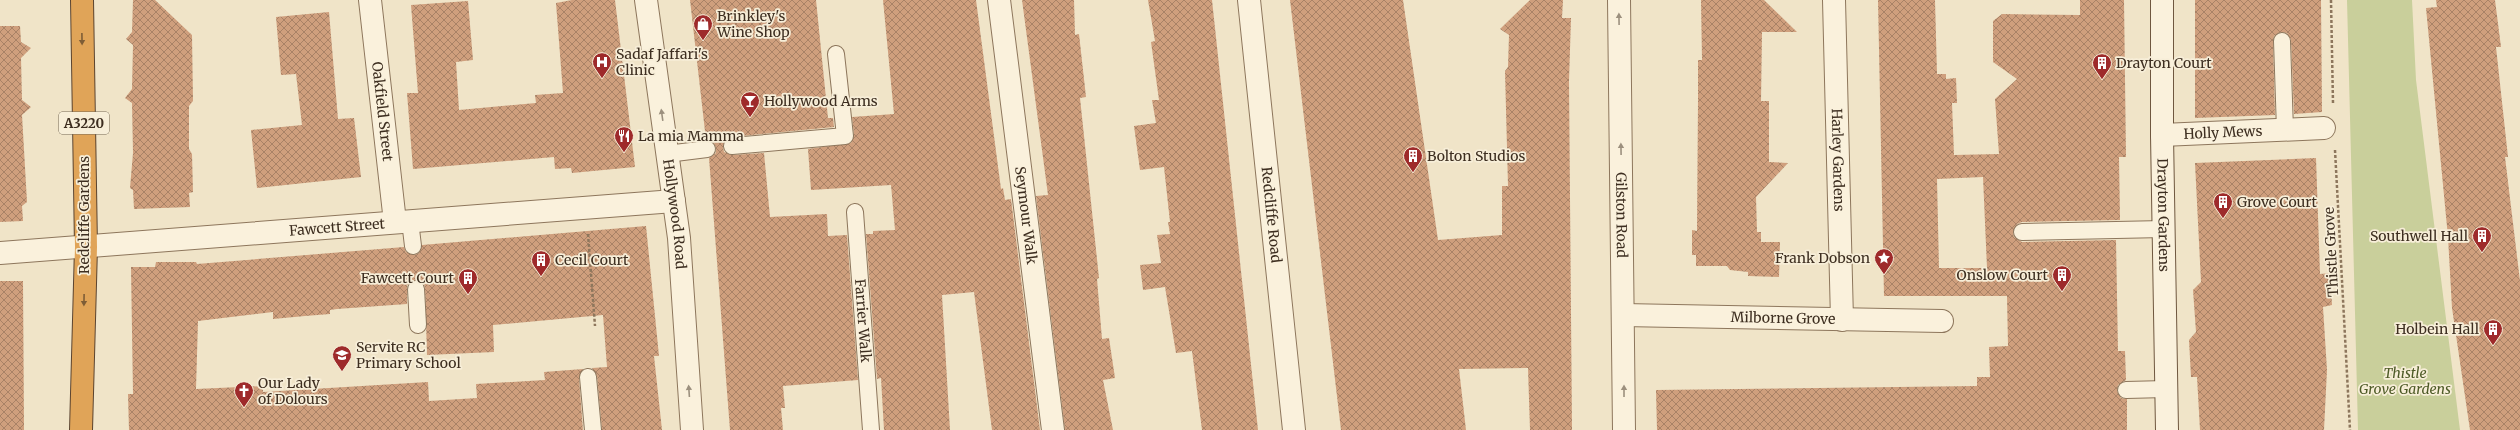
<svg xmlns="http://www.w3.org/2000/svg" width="2520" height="430" font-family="Merriweather,serif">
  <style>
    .green { fill: #c9cf9b }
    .building { fill: url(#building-cross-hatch); fill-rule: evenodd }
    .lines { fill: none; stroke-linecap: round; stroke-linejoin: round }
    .lane-casing { stroke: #8d765c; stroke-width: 18 }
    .street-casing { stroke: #8d765c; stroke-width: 24 }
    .secondary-casing { stroke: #6f573f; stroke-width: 24 }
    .highway-casing { stroke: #5b4430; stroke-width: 24 }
    .path { stroke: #8d765c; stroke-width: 2.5; stroke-dasharray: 3 2; stroke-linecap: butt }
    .lane { stroke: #faf1dc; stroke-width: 16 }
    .street { stroke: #faf1dc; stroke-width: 22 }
    .secondary { stroke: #faf1dc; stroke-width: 22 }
    .highway { stroke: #e0a458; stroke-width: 22 }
    .oneway { fill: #9c907e }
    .oneway2 { fill: #7e5d36 }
    .labels { text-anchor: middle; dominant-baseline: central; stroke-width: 3.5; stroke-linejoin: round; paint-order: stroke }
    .shield { fill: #f7eed8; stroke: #756857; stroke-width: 1 }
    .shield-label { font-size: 13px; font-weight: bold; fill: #3d2e20 }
    .poi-label { font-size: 14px; fill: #3d2e20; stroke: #f7eed8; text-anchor: start }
    .street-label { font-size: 14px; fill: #3d2e20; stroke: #f7eed8 }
    .park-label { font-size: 14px; font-style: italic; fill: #4d5a26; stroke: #f7eed8 }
  </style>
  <defs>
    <pattern id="building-cross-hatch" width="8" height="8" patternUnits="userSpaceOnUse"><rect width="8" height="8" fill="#cf9f7d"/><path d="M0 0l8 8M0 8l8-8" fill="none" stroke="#a98266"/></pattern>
  </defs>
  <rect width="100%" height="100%" fill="#f0e4c8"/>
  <path class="green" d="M2347,0H2412L2416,80L2460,430H2358Z"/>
  <path class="building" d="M133,0H155L192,35L193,101L189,106V149L192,154L193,192L189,193L190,207L134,209L133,190L130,188L133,153L132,103L125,98L132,89L133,45L126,39L132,32Z
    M572,0H615L635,167L572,173L571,168L555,169L554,157L413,169L407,93H418L411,5L468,1L473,60L456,62L459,110L536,103L535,95L563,93L556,3Z
    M690,0H816L828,118H833L834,127L731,137L726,138L723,146L724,152L732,155L764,153L770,217L827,214L828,236L847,235L858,380L783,386L785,408H781L783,430H730L709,158L716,153V148L714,143L706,140Z
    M883,0H976L1001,189L1003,188L1005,200L1011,199L1040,430H992L974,292L942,295L950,430H884L881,378L877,379L866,234H873V231L895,230L891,185L811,190L808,149L851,143L854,135L852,117L894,114Z
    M1022,0H1074L1075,35L1079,34L1086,97L1080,98L1099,278L1097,279L1102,339L1109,338L1115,378L1103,380L1113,430H1065L1036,196L1048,195Z
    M1148,0H1212L1258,430H1202L1192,351L1176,353L1165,287L1143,290L1140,265L1161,263L1157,235L1170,234L1168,222H1170L1164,167L1140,170L1134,126L1156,123L1152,100H1159L1151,42L1155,41Z
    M1290,0H1403L1438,240L1502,235V186H1508L1505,71L1508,67L1509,35L1500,29L1530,0H1563L1562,18H1571L1569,81L1572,430H1530L1528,368L1459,369L1466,430H1341Z
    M1701,0H1764L1797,32H1762L1761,101H1769V162L1788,163L1756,197L1757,232H1761V242H1780L1779,277L1748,276V272L1730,270L1727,266H1696V255H1692V230L1697,231L1698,100V60H1702Z
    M1878,0H1935L1937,74H1946V79L1956,78L1957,103H1952L1954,155L1999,154L1995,99L2017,79L1993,62V21L2002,14L2080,15V0H2124L2126,157H2119L2120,220L2022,222L2017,224L2013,232L2014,237L2022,242L2116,240L2118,351H2125L2126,380L2118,385L2117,391L2121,398L2127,399V430H1657L1656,390L1977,386V377H1990L1989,347L2008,346L2007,296H1884ZM1983,177L1987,268H1939L1937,179Z
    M2195,0H2321L2322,112L2294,114L2291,40L2287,33L2281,32L2274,36L2273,41L2275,115L2195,118Z
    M2436,0H2495L2501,47H2496L2508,157H2505L2520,281V430H2470L2452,308L2448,237L2426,8L2437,7Z
    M329,12L338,119L354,118L361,177L257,188L251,130L302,125L296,74L281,75L276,17Z
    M0,26H20L21,42L31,48L21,58L22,100L31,107L22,115L27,202L22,206L23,221L0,222Z
    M2316,158L2320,274L2330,273L2332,305L2323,307L2327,370L2324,430H2200L2197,377H2191L2189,340L2196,332L2193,290L2201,282L2195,163Z
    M646,226L659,356H654L662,430H602L597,376L592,368L607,367L603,315L493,325L494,352L427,355L425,288L424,284L416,280L407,285V304L337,309L330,310V314L305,316L273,319V312L198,321L196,389L263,386V392L428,382L429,401L477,398L476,384L545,380L544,372L583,369L579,378L583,430H129L128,394H133L131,267H155L156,262H196L197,264L404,247L406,252L414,255L419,253L422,245Z
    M0,281H23L24,430H0Z"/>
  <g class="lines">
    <defs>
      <g id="lane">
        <path d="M2282,41L2285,130"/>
        <path d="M732,146L845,136L836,54"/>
        <path d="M667,154L707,149"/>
        <path id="s1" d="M855,212L871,430"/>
        <path d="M410,221L413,246"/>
        <path d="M2022,232L2164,229"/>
        <path d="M416,289L418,325"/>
        <path d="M588,377L593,430"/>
        <path d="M2126,390L2166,389"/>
      </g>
      <g id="street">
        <path id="s2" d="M370,0L395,222"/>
        <path id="s3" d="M646,0L679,238L692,430"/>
        <path id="s4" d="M999,0L1053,430"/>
        <path id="s5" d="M1249,0L1294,430"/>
        <path id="s6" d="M1619,0L1624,430"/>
        <path id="s7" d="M1834,0L1842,320"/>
        <path id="s8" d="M2162,135L2324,128"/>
        <path id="s9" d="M0,253L674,201"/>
        <path id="s10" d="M1623,315L1942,321"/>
      </g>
      <g id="secondary">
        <path id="s11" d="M2162,0V135L2167,430"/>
      </g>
      <path id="highway" d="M81,430L86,247L82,0"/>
    </defs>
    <use href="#lane" class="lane-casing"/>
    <use href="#street" class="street-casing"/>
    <use href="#secondary" class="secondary-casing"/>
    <use href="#highway" class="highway-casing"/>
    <path class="path" d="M2331,0L2333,103
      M2335,150L2350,430
      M588,234L595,326"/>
    <use href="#lane" class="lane"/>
    <use href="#street" class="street"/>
    <use href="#secondary" class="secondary"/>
    <use href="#highway" class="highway"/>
  </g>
  <defs><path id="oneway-solid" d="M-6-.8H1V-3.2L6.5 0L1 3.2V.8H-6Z"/></defs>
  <g class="oneway">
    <use href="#oneway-solid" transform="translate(1619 19) rotate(-91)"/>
    <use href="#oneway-solid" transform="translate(662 115) rotate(-98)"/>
    <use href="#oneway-solid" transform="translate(1621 149) rotate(-91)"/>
    <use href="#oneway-solid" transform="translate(689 391) rotate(-94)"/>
    <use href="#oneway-solid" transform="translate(1624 391) rotate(-90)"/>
  </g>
  <g class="oneway2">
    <use href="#oneway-solid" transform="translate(82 39) rotate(89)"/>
    <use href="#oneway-solid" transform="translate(84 300) rotate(91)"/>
  </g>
  <defs>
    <symbol id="shop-pin" viewBox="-11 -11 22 30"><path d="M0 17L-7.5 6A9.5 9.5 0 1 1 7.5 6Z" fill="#9e2a2b" stroke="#f7eed8"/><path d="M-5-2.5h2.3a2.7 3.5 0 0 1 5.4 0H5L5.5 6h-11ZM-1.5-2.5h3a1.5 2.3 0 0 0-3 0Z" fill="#fff"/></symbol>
    <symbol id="hospital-pin" viewBox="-11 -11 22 30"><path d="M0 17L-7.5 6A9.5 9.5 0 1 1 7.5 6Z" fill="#9e2a2b" stroke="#f7eed8"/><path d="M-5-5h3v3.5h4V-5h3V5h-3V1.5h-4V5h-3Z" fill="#fff"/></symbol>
    <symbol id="building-pin" viewBox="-11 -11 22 30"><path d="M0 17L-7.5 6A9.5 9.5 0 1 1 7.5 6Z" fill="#9e2a2b" stroke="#f7eed8"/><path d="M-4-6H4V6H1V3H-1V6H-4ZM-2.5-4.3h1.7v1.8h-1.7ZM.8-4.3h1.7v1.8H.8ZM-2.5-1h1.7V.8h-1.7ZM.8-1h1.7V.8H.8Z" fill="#fff"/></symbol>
    <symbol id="bar-pin" viewBox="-11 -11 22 30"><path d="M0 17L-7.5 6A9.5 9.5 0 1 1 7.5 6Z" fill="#9e2a2b" stroke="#f7eed8"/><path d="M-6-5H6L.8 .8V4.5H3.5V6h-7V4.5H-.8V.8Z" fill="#fff"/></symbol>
    <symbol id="restaurant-pin" viewBox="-11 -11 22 30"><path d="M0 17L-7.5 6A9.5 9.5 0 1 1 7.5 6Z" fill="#9e2a2b" stroke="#f7eed8"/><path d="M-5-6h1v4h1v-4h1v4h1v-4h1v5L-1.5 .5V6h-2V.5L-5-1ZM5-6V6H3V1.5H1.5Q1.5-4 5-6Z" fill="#fff"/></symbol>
    <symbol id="sight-pin" viewBox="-11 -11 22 30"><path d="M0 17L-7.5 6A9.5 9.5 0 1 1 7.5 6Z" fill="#9e2a2b" stroke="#f7eed8"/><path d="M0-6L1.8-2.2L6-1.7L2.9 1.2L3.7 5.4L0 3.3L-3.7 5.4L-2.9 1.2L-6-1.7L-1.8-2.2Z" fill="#fff"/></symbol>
    <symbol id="school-pin" viewBox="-11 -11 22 30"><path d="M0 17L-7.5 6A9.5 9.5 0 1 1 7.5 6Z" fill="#9e2a2b" stroke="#f7eed8"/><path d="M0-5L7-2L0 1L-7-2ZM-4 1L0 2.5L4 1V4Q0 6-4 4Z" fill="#fff"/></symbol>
    <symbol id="church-pin" viewBox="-11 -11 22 30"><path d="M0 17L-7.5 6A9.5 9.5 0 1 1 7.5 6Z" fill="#9e2a2b" stroke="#f7eed8"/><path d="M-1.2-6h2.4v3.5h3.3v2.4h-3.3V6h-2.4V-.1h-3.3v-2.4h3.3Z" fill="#fff"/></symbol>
  </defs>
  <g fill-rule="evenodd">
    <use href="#shop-pin" x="692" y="13" width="22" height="30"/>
    <use href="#hospital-pin" x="591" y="51" width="22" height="30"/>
    <use href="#building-pin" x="2091" y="52" width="22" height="30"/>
    <use href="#bar-pin" x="739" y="90" width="22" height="30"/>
    <use href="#restaurant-pin" x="613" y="125" width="22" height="30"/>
    <use href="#building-pin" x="1402" y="145" width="22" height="30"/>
    <use href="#building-pin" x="2212" y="191" width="22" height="30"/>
    <use href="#building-pin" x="2471" y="225" width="22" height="30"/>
    <use href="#sight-pin" x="1873" y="247" width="22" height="30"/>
    <use href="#building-pin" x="530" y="249" width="22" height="30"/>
    <use href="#building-pin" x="2051" y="264" width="22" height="30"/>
    <use href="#building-pin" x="457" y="267" width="22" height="30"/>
    <use href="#building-pin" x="2482" y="318" width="22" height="30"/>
    <use href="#school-pin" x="331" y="344" width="22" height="30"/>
    <use href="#church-pin" x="233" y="380" width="22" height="30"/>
  </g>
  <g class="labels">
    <rect class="shield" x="59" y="112" width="50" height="22" rx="3"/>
    <g class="shield-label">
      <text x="84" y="123">A3220</text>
    </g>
    <g class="poi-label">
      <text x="717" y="16">Brinkley's<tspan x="717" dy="16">Wine Shop</tspan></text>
      <text x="616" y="54">Sadaf Jaffari's<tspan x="616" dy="16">Clinic</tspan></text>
      <text x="2116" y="63">Drayton Court</text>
      <text x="764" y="101">Hollywood Arms</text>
      <text x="638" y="136">La mia Mamma</text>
      <text x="1427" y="156">Bolton Studios</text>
      <text x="2237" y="202">Grove Court</text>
      <text x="2468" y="236" text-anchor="end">Southwell Hall</text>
      <text x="1870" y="258" text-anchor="end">Frank Dobson</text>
      <text x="555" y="260">Cecil Court</text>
      <text x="2048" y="275" text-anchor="end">Onslow Court</text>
      <text x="454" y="278" text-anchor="end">Fawcett Court</text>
      <text x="2479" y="329" text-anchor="end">Holbein Hall</text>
      <text x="356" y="347">Servite RC<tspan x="356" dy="16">Primary School</tspan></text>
      <text x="258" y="383">Our Lady<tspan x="258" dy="16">of Dolours</tspan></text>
    </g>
    <g class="street-label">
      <text stroke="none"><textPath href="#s2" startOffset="112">Oakfield Street</textPath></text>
      <text stroke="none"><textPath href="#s8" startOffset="61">Holly Mews</textPath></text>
      <text stroke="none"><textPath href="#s7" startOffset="160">Harley Gardens</textPath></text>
      <text stroke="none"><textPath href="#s3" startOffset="216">Hollywood Road</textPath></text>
      <text transform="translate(84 215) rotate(-90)">Redcliffe Gardens</text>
      <text stroke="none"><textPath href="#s4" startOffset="217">Seymour Walk</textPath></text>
      <text stroke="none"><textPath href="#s5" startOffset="216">Redcliffe Road</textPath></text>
      <text stroke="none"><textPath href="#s6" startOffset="215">Gilston Road</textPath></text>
      <text stroke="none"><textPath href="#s11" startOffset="215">Drayton Gardens</textPath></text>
      <text stroke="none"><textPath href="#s9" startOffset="338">Fawcett Street</textPath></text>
      <text transform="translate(2331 252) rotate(-93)">Thistle Grove</text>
      <text stroke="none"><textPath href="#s10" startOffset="160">Milborne Grove</textPath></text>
      <text stroke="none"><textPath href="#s1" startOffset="109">Farrier Walk</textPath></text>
    </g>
    <g class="park-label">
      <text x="2405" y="373">Thistle<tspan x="2405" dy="16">Grove Gardens</tspan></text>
    </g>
  </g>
</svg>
